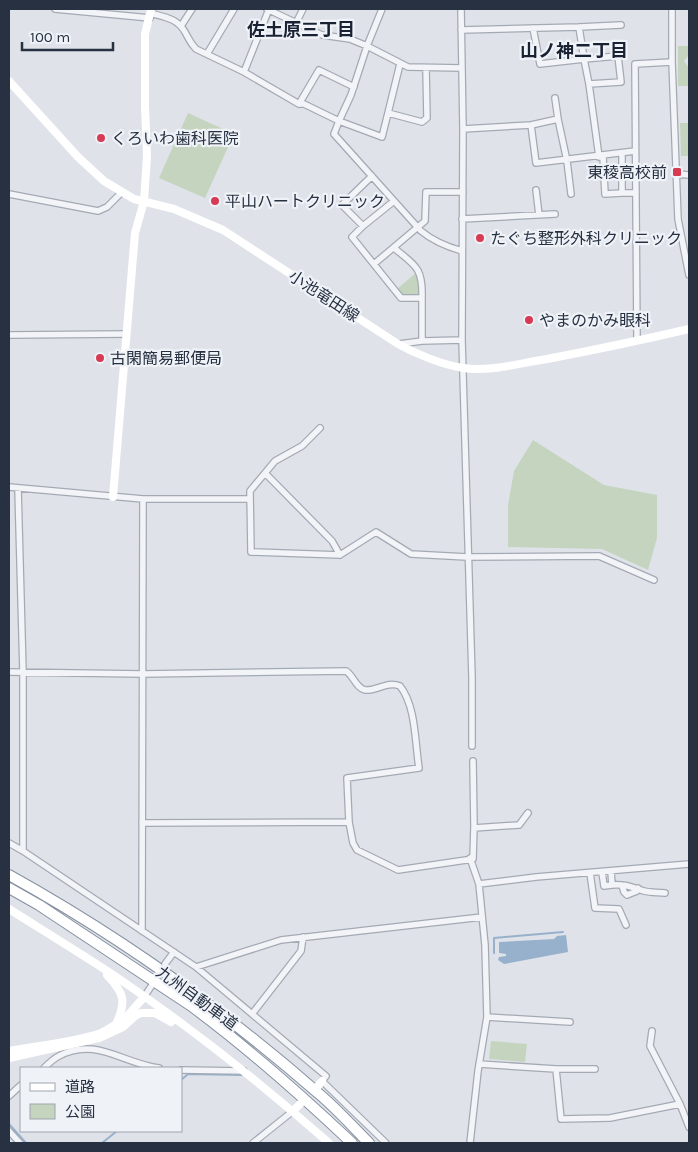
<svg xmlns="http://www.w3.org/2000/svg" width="698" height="1152" font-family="Karla,'Noto Sans JP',sans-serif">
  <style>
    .green { fill: #c5d4bf }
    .water { fill: #97b1cc }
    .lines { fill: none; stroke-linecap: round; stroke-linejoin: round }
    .stream { stroke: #97b1cc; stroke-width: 2 }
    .street-casing { stroke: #a4aab4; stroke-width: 8 }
    .highway-casing { stroke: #8590a1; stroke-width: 12 }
    .street { stroke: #f2f4f7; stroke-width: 5.5 }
    .secondary { stroke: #fff; stroke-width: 8 }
    .highway { stroke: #fff; stroke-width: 10 }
    .poi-dot { fill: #d83a53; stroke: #eff2f7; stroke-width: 2 }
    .labels { text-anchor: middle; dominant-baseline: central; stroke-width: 4.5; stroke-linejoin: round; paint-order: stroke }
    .poi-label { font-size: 16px; fill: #273142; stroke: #eff2f7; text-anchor: start }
    .street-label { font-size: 16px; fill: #273142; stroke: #eff2f7 }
    .neighbourhood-label { font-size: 18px; font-weight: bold; fill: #192233; stroke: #eff2f7 }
  </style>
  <rect width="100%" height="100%" fill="#dfe3e9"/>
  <path class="green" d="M678,46H689V55L684,61L689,68V86H678Z
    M188,113L234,134L205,198L159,178Z
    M680,123H689V156H681Z
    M417,272L420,278L419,293L416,296H403L397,289Z
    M533,440L604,485L657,495V538L648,570L602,549L508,547V505L514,471Z
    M491,1041L527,1044L525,1062L489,1059Z"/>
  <path class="water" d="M566,935L568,952L504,964L498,960L499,957L506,956V954L499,953V942L554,939L557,936Z"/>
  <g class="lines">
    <path class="stream" d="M494,953V938L563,932
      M181,1080L188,1074L242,1075
      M9,1124L26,1143
      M102,1143L117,1131"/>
    <defs>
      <path id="street" d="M55,9L150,18
        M267,9L322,35L350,39L367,46L382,9
        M461,9L463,129L462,340L472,677V746
        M672,9V62L678,219L689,275
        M150,13C164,17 177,18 185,32C189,39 190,43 196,49L244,72L299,104H304L339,121L334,134L421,231C433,241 448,247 462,251
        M296,23L303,9
        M181,26L192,9
        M533,28L540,64L584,59L589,84
        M461,30L579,27
        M207,54L234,9
        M426,68L427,118L422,122L388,113L382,137L339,121L351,95L367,46L408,67L462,68
        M244,72L269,9
        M555,98L558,119
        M299,104L319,70L354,87
        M388,113L400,64
        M531,125L558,119L567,161L571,194
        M463,129L531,125L536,163L635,151
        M622,153V193H636
        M603,156L605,194L622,193
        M599,157L589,84L621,82L618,56L584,59L579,27L621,25
        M677,174L689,175
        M372,176L342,205L363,226L352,237L401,298H422V341
        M536,190L539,215
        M9,194L98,211L107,207L122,192
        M462,219L555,214
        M363,226L394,201
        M394,248C416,266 423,268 422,298
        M374,264L425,221L426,192H463
        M9,335L126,334
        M637,340L635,64L672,62
        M399,344L422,341L462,340
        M320,428L302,446L275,461L250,491L251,552L340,555L376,532L411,554L467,557L599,556L654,580
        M265,473L332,541L340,555
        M9,487L143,499H250
        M18,489L23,672V851
        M9,672L142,674L346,671C353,675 356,688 365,690C377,691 387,681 400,686C416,706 415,743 419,768L347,778L349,822L353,843L357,850L398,870L473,859L474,826L473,761
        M142,823L349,822
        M474,828L519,825L528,813
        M9,843L23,851L196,967L326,1076L322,1081L386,1143
        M602,872L604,886L612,885L611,871
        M590,873L595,908L619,909L626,925
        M479,884L536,877L689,864
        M612,885C626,884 631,887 644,891C651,893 658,892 665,893
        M622,885L624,892L627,895L637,891L638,888
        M142,931L143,499
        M165,964L174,952
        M196,967L281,940L482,917
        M144,997L152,985
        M252,1014L301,951L303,937
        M487,1017L570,1022
        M652,1031L650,1046L680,1104L689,1127
        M479,1064L556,1069H595
        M44,1068C48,1064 53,1059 59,1056C95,1036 124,1064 159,1068
        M556,1069L561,1119L610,1118L680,1104
        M181,1070L244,1071
        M9,1096L21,1085
        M9,1131L20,1143
        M253,1143L293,1111
        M470,1143L478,1071L487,1017L485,945L479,884L470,858"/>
      <path id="highway" d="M9,875C119,936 223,1010 318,1093C336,1108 352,1126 369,1143
        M9,888L39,905L190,1005C247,1047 300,1094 352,1143"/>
    </defs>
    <use href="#street" class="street-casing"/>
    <use href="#highway" class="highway-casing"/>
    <use href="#street" class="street"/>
    <path class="secondary" d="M9,81L78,157L104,181L134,199L174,209L223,230L398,344C416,354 443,365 463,368C491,372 520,363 547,359C594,350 642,340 689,329
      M113,497L135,233L144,201L147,156L145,106V34L151,9
      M9,909C44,931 80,953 115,976C190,1027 261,1083 329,1143
      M107,975C124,993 127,1001 116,1024
      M123,1021L144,997
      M9,1051C37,1046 75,1042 101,1033C109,1030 114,1024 122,1022
      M9,1058L99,1038L123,1027L135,1016L141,1013H155L171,1022
      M318,1086L322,1081
      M293,1111L301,1103"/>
    <use href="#highway" class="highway"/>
  </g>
  <g class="poi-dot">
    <circle cx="101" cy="138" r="5"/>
    <rect x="672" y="167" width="10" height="10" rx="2.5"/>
    <circle cx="215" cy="201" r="5"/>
    <circle cx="480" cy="238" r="5"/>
    <circle cx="529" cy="320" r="5"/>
    <circle cx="100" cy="358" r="5"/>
  </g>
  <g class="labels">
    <g class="poi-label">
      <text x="111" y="138">くろいわ歯科医院</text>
      <text x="667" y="172" text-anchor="end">東稜高校前</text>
      <text x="225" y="201">平山ハートクリニック</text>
      <text x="490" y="238">たぐち整形外科クリニック</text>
      <text x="539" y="320">やまのかみ眼科</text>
      <text x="110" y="358">古閑簡易郵便局</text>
    </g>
    <g class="street-label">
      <text transform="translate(324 296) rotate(33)">小池竜田線</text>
      <text transform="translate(197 998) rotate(36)">九州自動車道</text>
    </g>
    <g class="neighbourhood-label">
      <text x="301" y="30">佐土原三丁目</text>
      <text x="574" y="51">山ノ神二丁目</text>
    </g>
  </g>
  <rect width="698" height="1152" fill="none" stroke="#273142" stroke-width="20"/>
  <rect x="20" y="1067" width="162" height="65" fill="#eff2f7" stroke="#9fa5af"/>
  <rect x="30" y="1083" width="25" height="8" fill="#ffffff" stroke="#9fa5af"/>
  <text x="65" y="1092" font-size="15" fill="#273142">道路</text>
  <rect x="30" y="1104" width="25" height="15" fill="#c5d4bf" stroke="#9fa5af"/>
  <text x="65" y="1117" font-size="15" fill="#273142">公園</text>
  <path d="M22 42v8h91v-8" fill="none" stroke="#273142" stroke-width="2.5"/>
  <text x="30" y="42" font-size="15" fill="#273142" stroke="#eff2f7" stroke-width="4" paint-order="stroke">100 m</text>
</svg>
